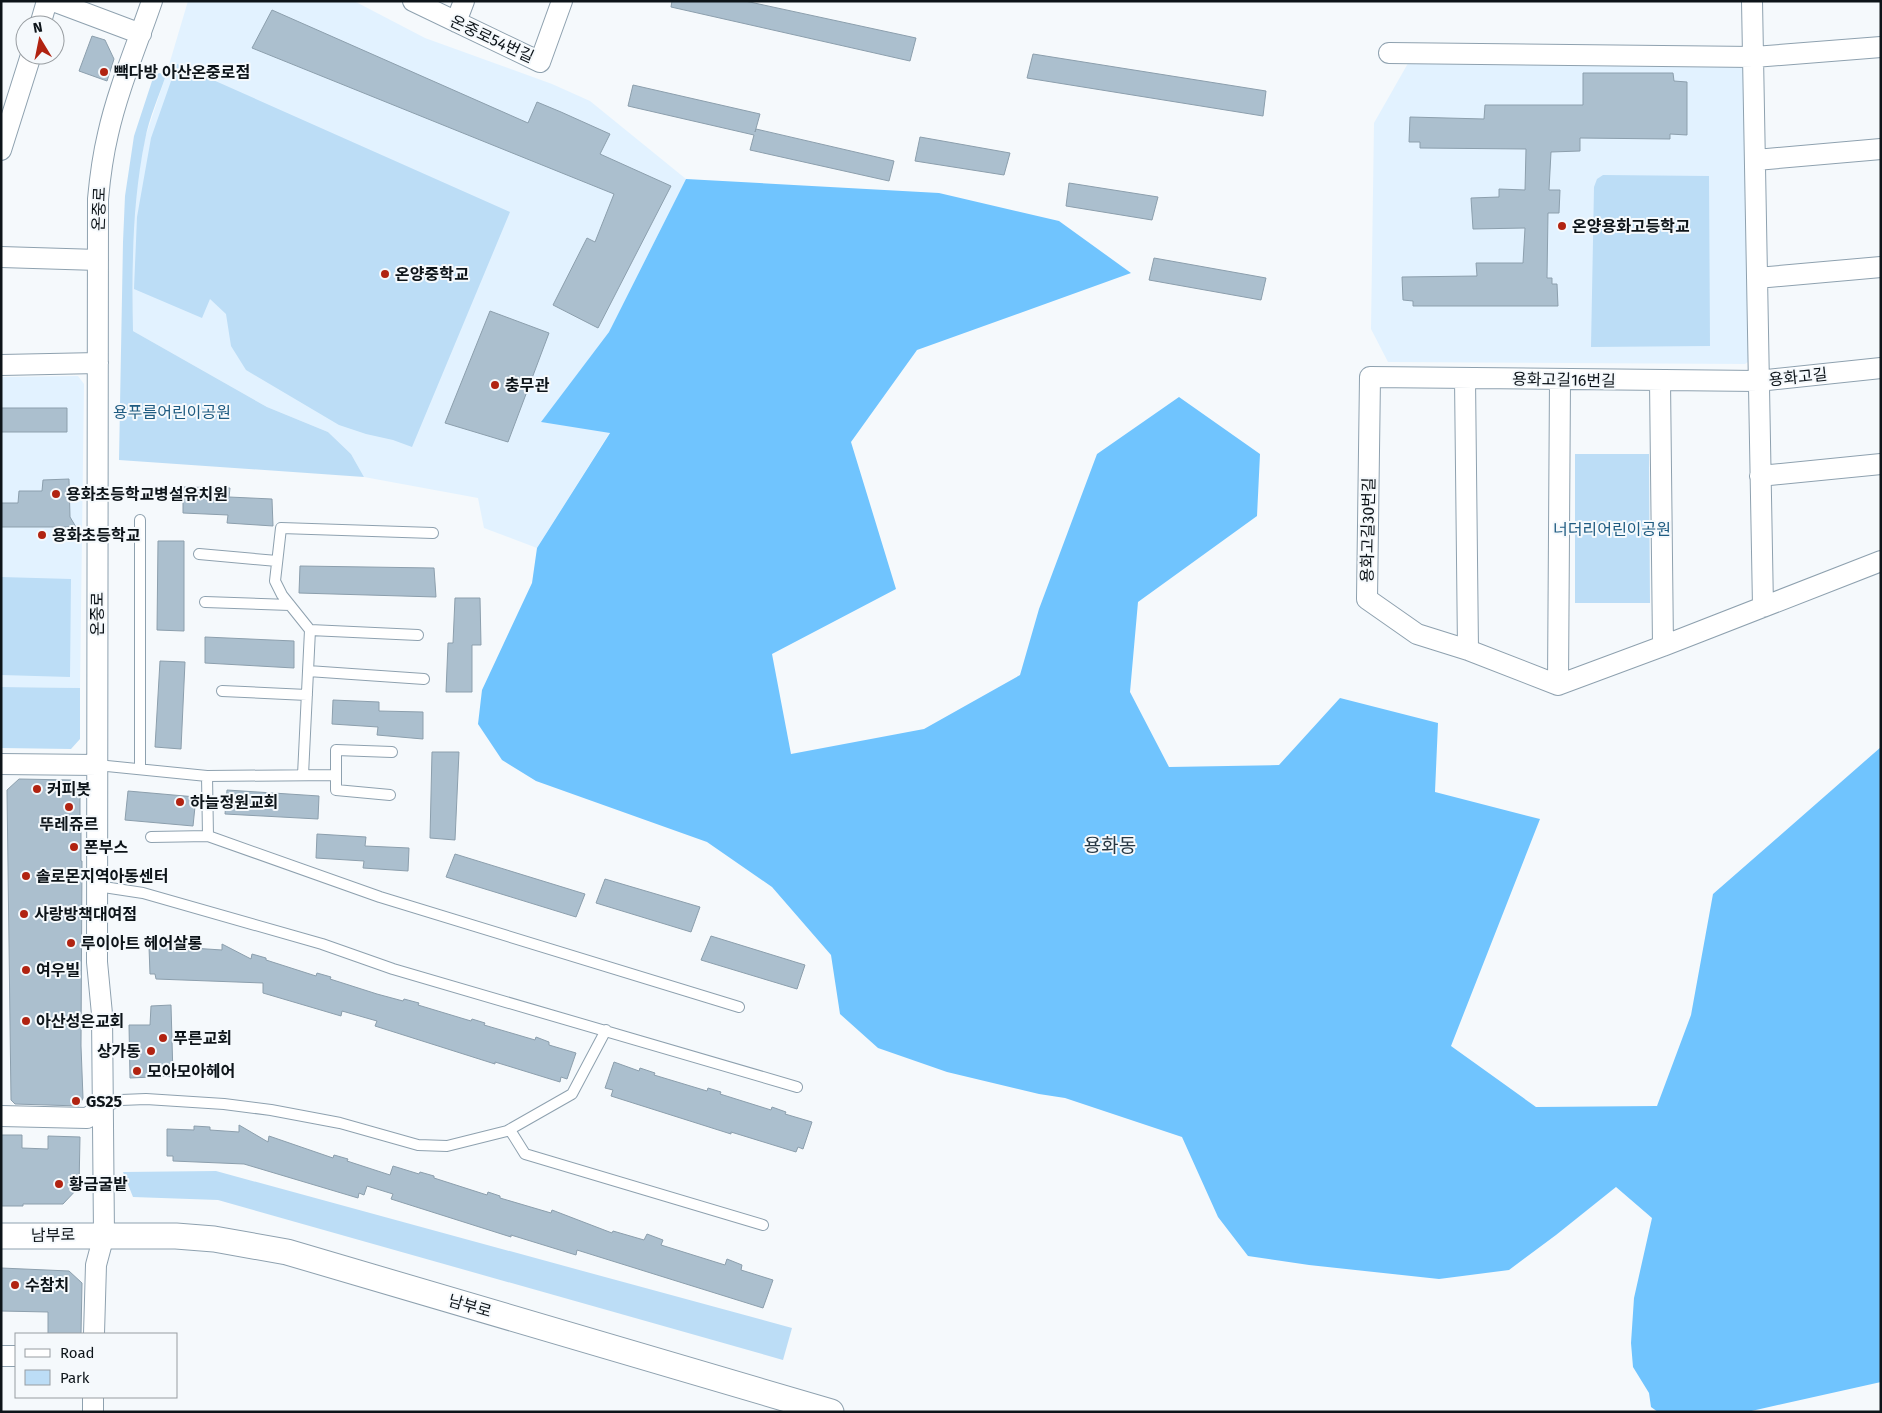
<svg xmlns="http://www.w3.org/2000/svg" width="1882" height="1413" font-family="'Fira Sans','Noto Sans KR',sans-serif">
  <style>
    .built { fill: #e2f2ff }
    .green { fill: #bcddf6 }
    .forest { fill: #70c4fe }
    .building { fill: #abbfce; stroke: #8c9fad }
    .lines { fill: none; stroke-linecap: round; stroke-linejoin: round }
    .service-casing { stroke: #8ea1af; stroke-width: 12 }
    .minor-casing { stroke: #8ea1af; stroke-width: 22 }
    .tertiary-casing { stroke: #8ea1af; stroke-width: 27 }
    .service { stroke: #fff; stroke-width: 10 }
    .minor { stroke: #fff; stroke-width: 20 }
    .tertiary { stroke: #fff; stroke-width: 25 }
    .poi-dot { fill: #b12311; stroke: #f5f9fc; stroke-width: 2 }
    .labels { text-anchor: middle; dominant-baseline: central; stroke-width: 4; stroke-linejoin: round; paint-order: stroke }
    .street-label { font-size: 16px; fill: #0d1419; stroke: #f5f9fc }
    .poi-label { font-size: 16px; font-weight: bold; fill: #0d1419; stroke: #f5f9fc; text-anchor: start }
    .park-label { font-size: 16px; fill: #1e5b81; stroke: #f5f9fc }
    .quarter-label { font-size: 19px; fill: #273743; stroke: #f5f9fc }
  </style>
  <rect width="100%" height="100%" fill="#f5f9fc"/>
  <path class="built" d="M188,1H354L425,38L552,84L590,101L686,179L609,332L542,422L610,432L537,548L484,528L478,498L364,477L351,454L328,432L267,407L133,331V218L136,188L145,138L166,75Z
    M1411,58L1747,66L1755,357L1745,364L1388,362L1371,329L1374,123Z
    M78,376L84,384L80,688L1,687V377Z"/>
  <path class="green" d="M177,64L510,212L412,447L393,440L366,434L339,425L246,370L231,346L226,314L210,299L202,318L134,289L137,217L151,138Z
    M159,73L166,75C159,96 149,118 145,140C132,204 132,266 133,331L267,407L328,432L351,454L364,477L119,460L123,242L125,196L134,136L153,78Z
    M1603,175L1709,176L1710,346L1591,347L1594,187L1597,179Z
    M1575,454H1649L1650,603H1575Z
    M1,577L71,579L70,677L1,675Z
    M1,687L80,688V739L71,749L1,748Z
    M216,1171L792,1328L783,1360L218,1200L133,1197L123,1172Z"/>
  <path class="forest" d="M686,179L939,193L1059,221L1131,273L917,350L851,442L896,589L772,654L791,754L924,729L1020,675L1039,609L1097,454L1179,397L1260,454L1257,516L1138,602L1130,692L1169,767L1279,765L1340,698L1438,723L1435,792L1540,819L1451,1046L1536,1107L1657,1106L1691,1015L1713,894L1881,747V1382L1747,1412H1658L1651,1407L1649,1393L1633,1367L1631,1343L1634,1298L1652,1218L1616,1187L1556,1235L1509,1270L1439,1279L1309,1265L1248,1256L1218,1217L1182,1137L1065,1098L1039,1094L947,1072L878,1048L840,1014L831,955L772,887L707,842L536,781L502,760L478,724L482,690L532,583L537,548L610,433L541,422L609,332Z"/>
  <path class="building" d="M672,1H745L916,38L910,61L671,7Z
    M272,10L528,123L537,102L561,112L610,134L600,154L671,186L598,328L553,305L587,238L595,242L614,194L252,48Z
    M92,36L105,40L114,59L107,81L79,71Z
    M1033,54L1266,91L1263,116L1027,78Z
    M1583,73H1673L1674,81L1687,82V135L1670,134V139L1580,138V151L1551,152L1549,190H1560L1559,213H1548L1547,278H1552V284H1557L1558,306H1413V301L1403,300L1402,277L1477,276L1476,263H1523L1525,228L1473,229L1471,198L1499,197V189L1525,190L1526,149L1420,148V142H1409L1410,117L1484,119L1485,105H1583Z
    M633,85L760,114L755,132L756,129L894,161L889,181L750,150L754,135L628,106Z
    M920,137L1010,153L1004,175L915,161Z
    M1069,183L1158,197L1152,220L1066,206Z
    M1154,258L1266,278L1261,300L1149,280Z
    M490,311L549,333L508,442L445,423Z
    M1,408H67V432H1Z
    M69,479L70,517L76,527H1V503H18L19,491H42L43,480Z
    M183,487L230,488L229,497L272,499L273,526L227,523L228,515L183,513Z
    M158,541H184V631L157,630Z
    M300,566L434,568L436,597L299,593Z
    M455,598H480L481,645H472V692H446L448,643H453Z
    M205,637L294,641V668L205,663Z
    M160,661L185,662L181,749L155,747Z
    M333,700L379,702V711L423,712V739L377,735L378,727L332,724Z
    M432,752H459L455,840L430,838Z
    M19,779L71,780L76,782L80,788V826H81V861H82L81,1046L83,1098L79,1106L15,1104L11,1100L7,790Z
    M227,790L319,796L318,819L225,814Z
    M128,791L196,797L193,826L125,820Z
    M317,834L366,837L365,846L409,848L408,871L363,868L364,861L316,858Z
    M455,854L585,894L576,917L446,877Z
    M605,879L700,907L691,932L596,903Z
    M711,936L805,965L797,989L701,960Z
    M176,944L192,945V948L222,950V944L251,959L252,954L266,958V960L316,976L317,973L331,977L330,979L377,994L403,1001L404,999L419,1003L418,1005L471,1021L472,1019L485,1023L484,1025L535,1040L536,1037L549,1042V1045L576,1053L567,1079L561,1077L560,1082L495,1062V1064L375,1026L377,1021L342,1011L341,1016L263,993V983L156,979L155,974H150L149,947L176,948Z
    M171,1005L173,1076L130,1078L129,1025H150L151,1006Z
    M614,1062L639,1071L640,1068L655,1073L654,1075L707,1091L708,1088L721,1092L720,1094L771,1110L772,1107L786,1112L785,1114L812,1122L803,1149L798,1147L796,1152L731,1132V1134L611,1096L613,1090L605,1088Z
    M239,1125L268,1142L269,1136L333,1158L334,1155L348,1159L347,1161L390,1175L393,1166L419,1174L420,1172L434,1176V1178L487,1195L488,1192L500,1196V1198L551,1213L552,1210L612,1233L613,1231L644,1240L647,1234L663,1240L661,1245L725,1265L727,1259L742,1265L741,1270L773,1280L763,1308L577,1250L576,1255L511,1235V1237L391,1199L393,1194L367,1186L364,1195L359,1193L358,1198L244,1164L173,1161V1156H167V1129L194,1130V1126L210,1127V1130L239,1132Z
    M1,1135H22V1148L48,1149V1136L80,1137L79,1187L63,1204H23V1206H1Z
    M1,1268L69,1271L82,1283L81,1334H48V1312L1,1311Z"/>
  <g class="lines">
    <defs>
      <path id="service" d="M140,520V769
        M199,554L277,561
        M205,602L290,605
        M310,630L418,635
        M308,671L424,679
        M222,691L307,695
        M97,765L207,776L208,836L380,897L739,1007
        M303,775L310,630L282,595L275,581L281,528L433,533
        M336,775V790L390,795
        M207,776L336,775V750L392,752
        M151,837L208,836
        M97,886L143,893L322,944L393,969L797,1087
        M103,1108L121,1100L146,1099L224,1104L271,1110L340,1123L418,1145L447,1146L507,1131L572,1094L606,1030
        M510,1130L525,1154L763,1225"/>
      <path id="minor" d="M53,1L141,34
        M413,1L540,62L562,1
        M1752,1L1763,607
        M456,22L464,1
        M40,25L47,1
        M1389,53L1754,57L1881,47
        M1,150L31,55
        M1756,160L1881,149
        M1,257L98,260
        M1757,278L1881,267
        M1,365L98,363
        M1465,378L1468,650L1417,634L1367,599L1370,377L1758,381L1881,368
        M1760,476L1881,464
        M1663,646L1881,561
        M1468,650L1558,685L1663,646L1660,381
        M1558,685L1560,380
        M1,764L97,765
        M1,1116L87,1118L103,1108
        M94,1334L96,1265L104,1235L102,1014L97,962L98,199C100,177 103,155 108,134C118,89 137,45 152,1
        M1,1356H16
        M93,1412V1397"/>
      <path id="tertiary" d="M1,1236H176L214,1239L287,1252L831,1412"/>
    </defs>
    <use href="#service" class="service-casing"/>
    <use href="#minor" class="minor-casing"/>
    <use href="#tertiary" class="tertiary-casing"/>
    <use href="#service" class="service"/>
    <use href="#minor" class="minor"/>
    <use href="#tertiary" class="tertiary"/>
  </g>
  <g class="poi-dot">
    <circle cx="104" cy="72" r="5"/>
    <circle cx="1562" cy="226" r="5"/>
    <circle cx="385" cy="274" r="5"/>
    <circle cx="495" cy="385" r="5"/>
    <circle cx="56" cy="494" r="5"/>
    <circle cx="42" cy="535" r="5"/>
    <circle cx="37" cy="789" r="5"/>
    <circle cx="180" cy="802" r="5"/>
    <circle cx="69" cy="807" r="5"/>
    <circle cx="74" cy="847" r="5"/>
    <circle cx="26" cy="876" r="5"/>
    <circle cx="24" cy="914" r="5"/>
    <circle cx="71" cy="943" r="5"/>
    <circle cx="26" cy="970" r="5"/>
    <circle cx="26" cy="1021" r="5"/>
    <circle cx="163" cy="1038" r="5"/>
    <circle cx="151" cy="1051" r="5"/>
    <circle cx="137" cy="1071" r="5"/>
    <circle cx="76" cy="1101" r="5"/>
    <circle cx="59" cy="1184" r="5"/>
    <circle cx="15" cy="1285" r="5"/>
  </g>
  <g class="labels">
    <g class="street-label">
      <text transform="translate(492 39) rotate(25)">온중로54번길</text>
      <text transform="translate(99 209) rotate(-88)">온중로</text>
      <text transform="translate(1798 377) rotate(-6)">용화고길</text>
      <text transform="translate(1564 380) rotate(1)">용화고길16번길</text>
      <text transform="translate(1368 530) rotate(-89)">용화고길30번길</text>
      <text transform="translate(97 614) rotate(-90)">온중로</text>
      <text transform="translate(53 1235) rotate(-1)">남부로</text>
      <text transform="translate(470 1306) rotate(16)">남부로</text>
    </g>
    <g class="poi-label">
      <text x="114" y="72">빽다방 아산온중로점</text>
      <text x="1572" y="226">온양용화고등학교</text>
      <text x="395" y="274">온양중학교</text>
      <text x="505" y="385">충무관</text>
      <text x="66" y="494">용화초등학교병설유치원</text>
      <text x="52" y="535">용화초등학교</text>
      <text x="47" y="789">커피봇</text>
      <text x="190" y="802">하늘정원교회</text>
      <text x="69" y="824" text-anchor="middle">뚜레쥬르</text>
      <text x="84" y="847">폰부스</text>
      <text x="36" y="876">솔로몬지역아동센터</text>
      <text x="34" y="914">사랑방책대여점</text>
      <text x="81" y="943">루이아트 헤어살롱</text>
      <text x="36" y="970">여우빌</text>
      <text x="36" y="1021">아산성은교회</text>
      <text x="173" y="1038">푸른교회</text>
      <text x="141" y="1051" text-anchor="end">상가동</text>
      <text x="147" y="1071">모아모아헤어</text>
      <text x="86" y="1101">GS25</text>
      <text x="69" y="1184">황금굴밭</text>
      <text x="25" y="1285">수참치</text>
    </g>
    <g class="park-label">
      <text x="172" y="412">용푸름어린이공원</text>
      <text x="1612" y="529">너더리어린이공원</text>
    </g>
    <g class="quarter-label">
      <text x="1110" y="845">용화동</text>
    </g>
  </g>
  <rect width="1882" height="1413" fill="none" stroke="#0d1419" stroke-width="5"/>
  <rect x="15" y="1333" width="162" height="65" fill="#f5f9fc" stroke="#989da1"/>
  <rect x="25" y="1349" width="25" height="8" fill="#ffffff" stroke="#989da1"/>
  <text x="60" y="1358" font-size="15" fill="#0d1419">Road</text>
  <rect x="25" y="1370" width="25" height="15" fill="#bcddf6" stroke="#989da1"/>
  <text x="60" y="1383" font-size="15" fill="#0d1419">Park</text>
  <g transform="translate(40 40) rotate(350)"><circle r="24" fill="#f5f9fc" stroke="#989da1"/>
  <path d="M0-4L9 19L0 12L-9 19Z" fill="#b12311"/>
  <text y="-8" font-size="14" font-weight="bold" text-anchor="middle" fill="#0d1419">N</text>
  </g>
</svg>
